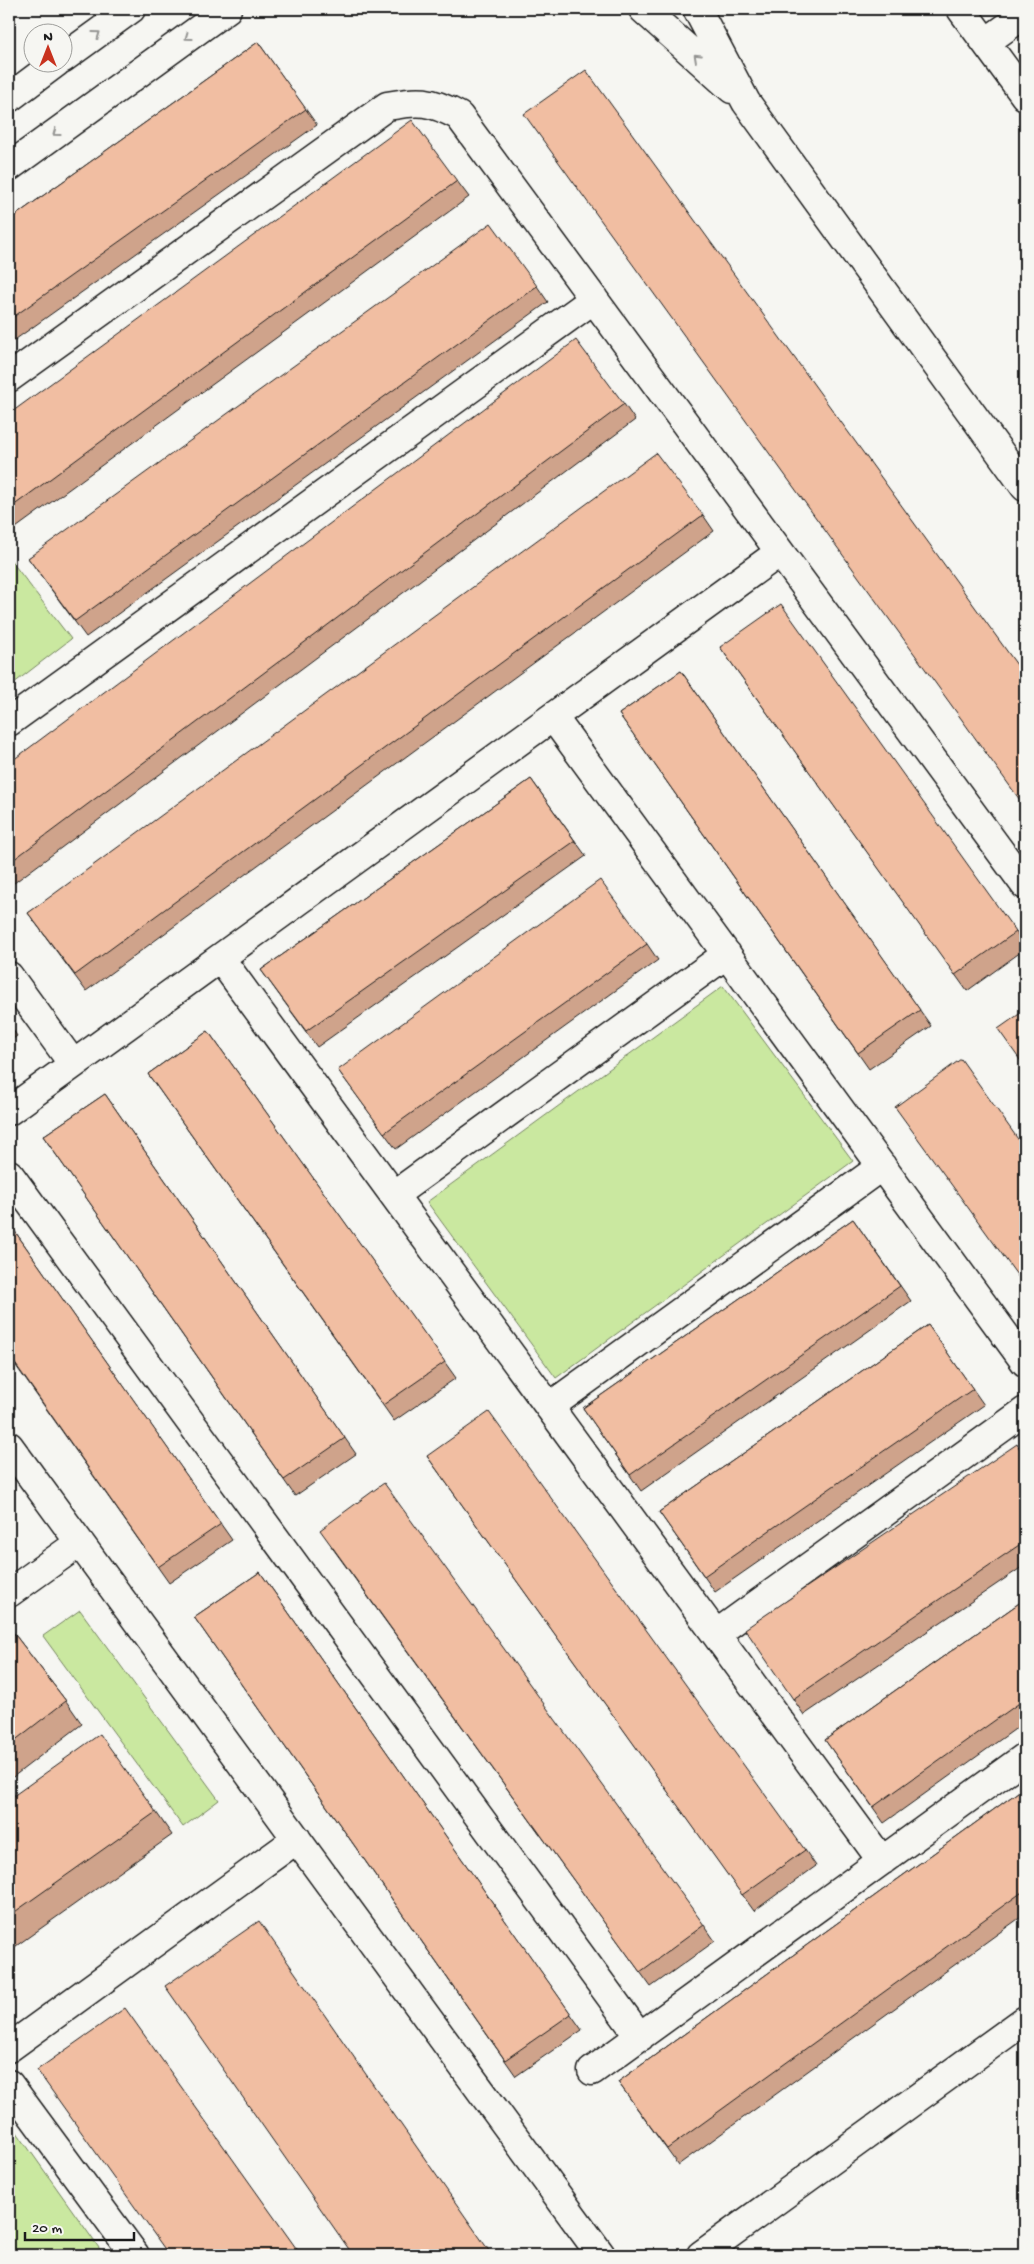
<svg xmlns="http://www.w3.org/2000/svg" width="1034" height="2264" font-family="'Gochi Hand',sans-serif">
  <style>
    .park { fill: #cae8a0; stroke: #73825e }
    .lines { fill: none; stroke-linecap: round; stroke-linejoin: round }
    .minor-casing { stroke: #1c1c1c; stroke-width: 31 }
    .secondary-casing { stroke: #1c1c1c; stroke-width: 31 }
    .minor { stroke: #f6f6f2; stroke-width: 28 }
    .secondary { stroke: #f6f6f2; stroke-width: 28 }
    .wall { fill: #cfa38b; stroke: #1c1c1c }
    .building { fill: #f1bea2; stroke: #1c1c1c }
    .oneway { stroke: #949492 }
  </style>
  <rect width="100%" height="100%" fill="#f6f6f2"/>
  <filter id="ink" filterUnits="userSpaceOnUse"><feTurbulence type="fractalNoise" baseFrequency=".02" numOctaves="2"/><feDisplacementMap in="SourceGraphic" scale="10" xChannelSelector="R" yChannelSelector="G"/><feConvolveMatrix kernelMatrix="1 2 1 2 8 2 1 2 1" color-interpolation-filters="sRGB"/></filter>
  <g filter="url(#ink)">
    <path class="park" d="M9,558L71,639L9,687Z
      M723,986L853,1161L556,1378L427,1202Z
      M80,1610L219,1800L183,1827L43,1636Z
      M9,2121L104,2255H9Z"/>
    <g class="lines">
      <defs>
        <path id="minor" d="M961,9L1025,96
          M986,42L1025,14
          M9,378L387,106C419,100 430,100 459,116L1025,885
          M553,717L1025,1362
          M9,722L594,299
          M220,958L882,1861
          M9,976L73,1064
          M9,1111L780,552
          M9,1174L640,2037
          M394,1195L727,954
          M549,1407L882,1166
          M9,1446L601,2255
          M9,1593L79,1543
          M716,1634L1025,1411
          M9,2048L297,1839
          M592,2071L1025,1757
          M9,2084L135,2255
          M701,2255L1025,2020"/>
        <path id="secondary" d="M643,9L732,89
          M697,9L746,102L1025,487
          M62,59L131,9
          M9,98L57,62
          M9,167L227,9"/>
      </defs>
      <use href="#minor" class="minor-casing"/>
      <use href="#secondary" class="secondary-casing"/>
      <use href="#minor" class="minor"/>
      <use href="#secondary" class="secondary"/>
    </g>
    <path class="wall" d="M258,42L317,125L9,344V220Z
      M457,181L469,197L9,533V414Z
      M537,286L548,302L86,637L28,558Z
      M624,404L635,420L10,886L9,884V763Z
      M703,515L714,531L86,991L28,913Z
      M720,647L1016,932L1025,945V949L967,991Z
      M681,671L931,1026L869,1069L619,714Z
      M531,779L586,856L317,1047L261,970Z
      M647,944L658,960L396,1149L338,1070Z
      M9,1024L17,1036L9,1042Z
      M208,1031L456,1378L394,1421L148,1074Z
      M105,1094L356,1454L295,1496L43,1136Z
      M853,1219L911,1301L641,1491L583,1408Z
      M9,1223L232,1540L169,1583L9,1356Z
      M928,1325L984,1405L715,1592L659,1512Z
      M427,1456L805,1850L816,1866L754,1911Z
      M1025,1457V1565L804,1715L793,1699Z
      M331,1546L704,1925L715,1941L651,1987Z
      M260,1572L582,2030L516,2076L194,1617Z
      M1025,1599V1722L884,1823L825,1740Z
      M9,1627L66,1701L82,1724L9,1780Z
      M1025,1787V1914L678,2165L618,2082Z
      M9,1799L156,1812L172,1835L9,1951Z"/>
    <path class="building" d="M258,42L306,109L9,320V220Z
      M586,70L1025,676V807L524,114Z
      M412,120L457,181L9,509V414Z
      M491,223L537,286L75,621L28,558Z
      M576,340L624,404L9,863V763Z
      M656,453L703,515L75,975L28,913Z
      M781,604L1016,932L955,975L720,647Z
      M681,671L920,1010L858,1053L619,714Z
      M531,779L575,841L306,1031L261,970Z
      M600,880L647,944L384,1133L338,1070Z
      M1025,1010V1067L998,1029Z
      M208,1031L445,1362L383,1405L148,1074Z
      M961,1059L1025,1149V1286L895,1107Z
      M105,1094L345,1438L284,1480L43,1136Z
      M853,1219L900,1286L630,1475L583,1408Z
      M9,1223L221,1524L158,1567L9,1355Z
      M928,1325L973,1389L704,1576L659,1512Z
      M489,1412L805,1850L742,1895L427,1456Z
      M1017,1444L1025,1457V1541L793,1699L745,1629Z
      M384,1483L704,1925L640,1972L320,1530Z
      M260,1572L571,2014L505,2060L194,1617Z
      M1025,1599V1699L873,1807L825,1740Z
      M9,1627L66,1701L9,1745Z
      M100,1734L156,1812L9,1916V1799Z
      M1025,1787V1890L667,2149L618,2082Z
      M259,1921L492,2255H353L165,1986Z
      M125,2008L301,2255H169L37,2070Z"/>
    <defs><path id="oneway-chevron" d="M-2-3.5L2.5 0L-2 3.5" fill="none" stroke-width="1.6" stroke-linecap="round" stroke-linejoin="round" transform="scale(1.25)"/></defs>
    <g class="oneway">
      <use href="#oneway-chevron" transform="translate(97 34) rotate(-36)"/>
      <use href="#oneway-chevron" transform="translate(188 37) rotate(144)"/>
      <use href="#oneway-chevron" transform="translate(697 57) rotate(-137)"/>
      <use href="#oneway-chevron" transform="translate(56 133) rotate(144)"/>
    </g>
  </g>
  <rect width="1034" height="2264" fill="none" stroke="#f6f6f2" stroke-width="30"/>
  <rect x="15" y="15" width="1004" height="2234" fill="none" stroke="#1c1c1c" stroke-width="2" filter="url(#ink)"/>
  <g transform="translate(48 48)"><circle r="24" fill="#f6f6f2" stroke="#9f9f9c"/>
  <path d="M0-4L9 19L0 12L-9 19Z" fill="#c8321e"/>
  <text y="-8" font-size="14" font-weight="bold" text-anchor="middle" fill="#1c1c1c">N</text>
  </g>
  <path d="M25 2232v8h109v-8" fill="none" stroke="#1c1c1c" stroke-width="2.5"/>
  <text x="32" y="2232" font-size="15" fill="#1c1c1c" stroke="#f6f6f2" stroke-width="4" paint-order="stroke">20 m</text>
</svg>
